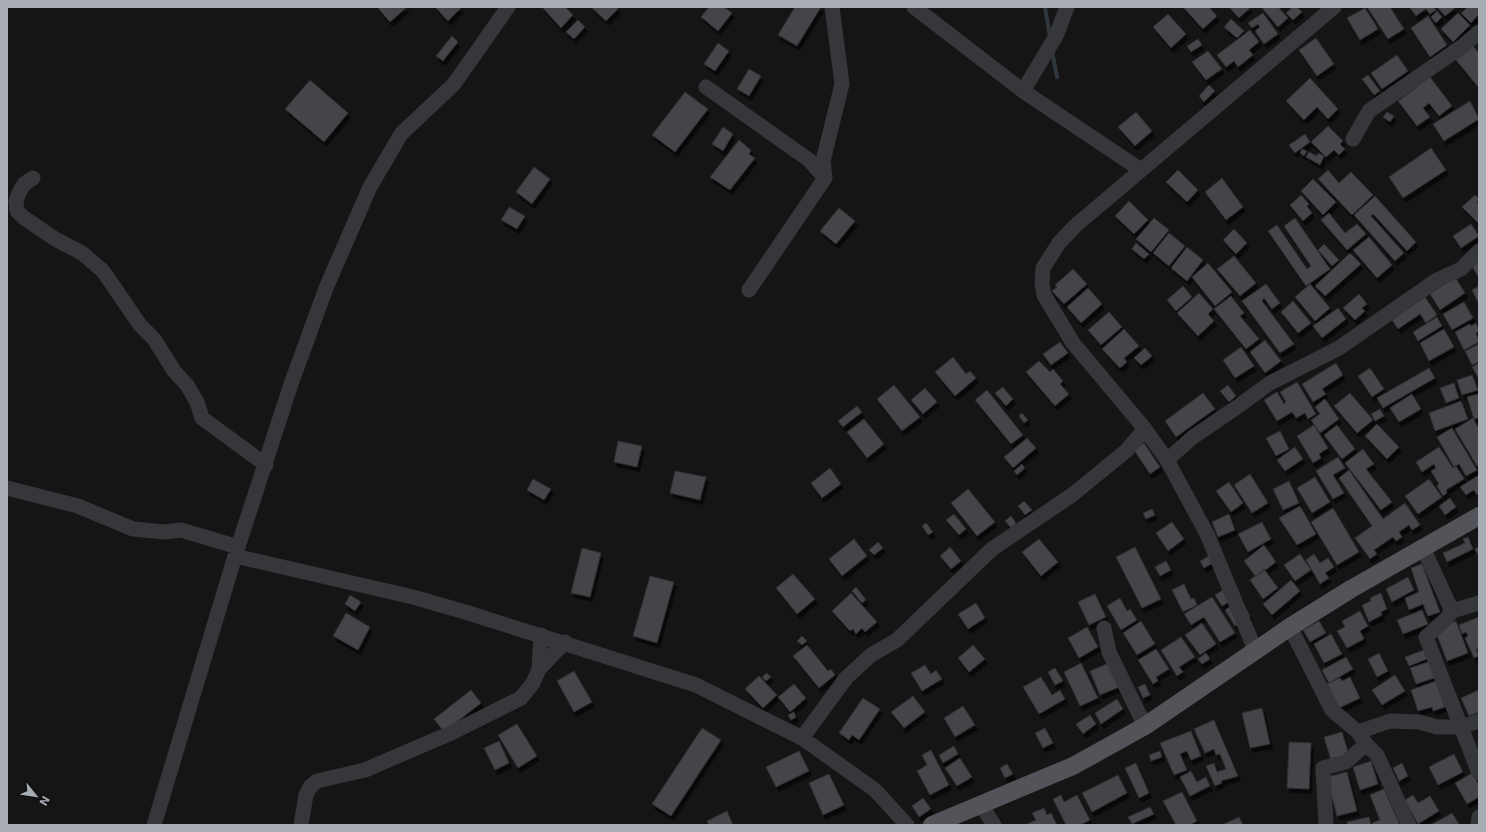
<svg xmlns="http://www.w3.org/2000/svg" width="1486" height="832" font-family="Inter,sans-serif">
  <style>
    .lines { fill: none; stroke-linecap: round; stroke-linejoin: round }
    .stream { stroke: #30373d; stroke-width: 4 }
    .building { fill: #444549; stroke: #2f2f32; filter: url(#shadow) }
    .minor { stroke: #36373b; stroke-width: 15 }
    .major { stroke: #535459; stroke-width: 18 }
  </style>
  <defs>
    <filter id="shadow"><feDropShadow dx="2.5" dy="4.5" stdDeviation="0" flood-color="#0009"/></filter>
  </defs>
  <rect width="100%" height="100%" fill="#151516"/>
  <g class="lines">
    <path class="stream" d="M1045,7L1050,37
      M1052,51L1057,77"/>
  </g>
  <path class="building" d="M377,7H407L390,22Z
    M435,7H462L448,21Z
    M542,7H565L573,15L561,28Z
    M591,7H616L618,9L606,21Z
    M709,7H724L732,13L718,31L701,17Z
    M795,7H821L797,46L778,35Z
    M1183,7H1209L1217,16L1203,29Z
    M1229,7H1251L1239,18Z
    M1263,7H1278L1288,18L1278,27L1262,8Z
    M1293,7H1297L1302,12L1293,20L1286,13Z
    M1367,7H1390L1404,29L1388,39Z
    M1409,7H1434L1436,10L1430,14L1426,9L1416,16Z
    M1437,7H1454L1455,8L1445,16Z
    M1468,7H1479V14L1471,23L1461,13Z
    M1365,8L1378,29L1360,40L1347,18Z
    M1437,11L1442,17L1436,23L1431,17Z
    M1263,13L1278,34L1264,44L1255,31L1260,27L1258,24L1252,28L1248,23Z
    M1458,13L1470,25L1453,42L1441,29Z
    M1168,14L1186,34L1171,48L1153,27Z
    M1428,16L1447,45L1430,57L1411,28Z
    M1231,19L1244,31L1237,38L1224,27Z
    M578,20L585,27L574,39L566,32Z
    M1250,30L1259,42L1249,50L1253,55L1238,67L1234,61L1226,67L1217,55Z
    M452,36L458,42L443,61L436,56Z
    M1316,38L1334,64L1317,76L1299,50Z
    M1198,39L1202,45L1191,52L1187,46Z
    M718,43L729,51L715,71L704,64Z
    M1473,46L1479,53V88L1456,60Z
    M1208,51L1222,69L1206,80L1192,62Z
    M1397,55L1408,71L1382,89L1371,73Z
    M749,69L761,76L749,96L737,89Z
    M1368,75L1380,91L1374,95L1362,79Z
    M1430,77L1452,106L1439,116L1429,103L1423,108L1430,117L1417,126L1398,101Z
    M1310,78L1338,109L1328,119L1317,107L1304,120L1286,101Z
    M310,80L348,113L324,142L285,109Z
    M1209,85L1215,91L1204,102L1199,96Z
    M685,92L708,109L675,152L652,135Z
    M1470,101L1479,119L1444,141L1433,124Z
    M1136,112L1152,131L1135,146L1118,127Z
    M1387,112L1394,116L1390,122L1383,117Z
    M1328,126L1343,141L1340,144L1345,149L1339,155L1334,150L1326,157L1311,142Z
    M723,127L733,134L723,151L712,144Z
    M1305,134L1310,142L1295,153L1289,145Z
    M739,140L751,150L749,154L755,158L730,190L710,177Z
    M1431,148L1446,170L1403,198L1389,177Z
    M1302,149L1307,151L1304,156L1300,153Z
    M1309,152L1317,156L1318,153L1324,156L1320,165L1306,157Z
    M534,167L550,179L532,204L516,192Z
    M1178,170L1198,190L1187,202L1166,182Z
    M1328,170L1339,183L1351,172L1373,195L1352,215L1318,179Z
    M1222,178L1243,207L1226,220L1205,192Z
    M1313,179L1336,202L1323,215L1301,191Z
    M1301,195L1309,204L1307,206L1312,213L1303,221L1290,205Z
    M1475,195L1479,199L1477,203L1479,205V224L1462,207Z
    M1375,196L1416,242L1407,251L1373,214L1371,216L1404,253L1395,261L1354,215Z
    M1129,201L1148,220L1134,234L1115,216Z
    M509,207L525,216L517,229L501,220Z
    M839,208L855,221L836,244L820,231Z
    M1329,213L1345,233L1357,224L1366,234L1347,250L1321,220Z
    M1154,218L1169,230L1151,252L1136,239Z
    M1295,218L1330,269L1306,286L1268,231L1277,225L1307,269L1311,266L1284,226Z
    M1471,224L1479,236L1461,248L1453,236Z
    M1234,229L1247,243L1236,254L1223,240Z
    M1169,233L1185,246L1169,266L1153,253Z
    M1369,237L1392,265L1377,278L1353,250Z
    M1136,243L1149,254L1144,259L1132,249Z
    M1324,244L1339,260L1332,266L1318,250Z
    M1187,247L1203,260L1187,281L1171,268Z
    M1350,253L1361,264L1325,296L1315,286Z
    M1234,256L1256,283L1240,296L1217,269Z
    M1479,260V278L1471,265Z
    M1208,263L1232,292L1215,306L1192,277Z
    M1073,269L1087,284L1064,304L1052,291L1057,287L1055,285Z
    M1455,277L1465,293L1440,310L1430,294Z
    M1266,284L1280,303L1272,309L1264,298L1262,301L1294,344L1280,353L1242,301Z
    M1310,284L1330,308L1315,321L1295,297Z
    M1183,286L1192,297L1176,311L1167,300Z
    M1479,286V304L1472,290Z
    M1088,288L1102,304L1081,323L1067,307Z
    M1199,293L1213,309L1208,314L1214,321L1198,336L1177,313Z
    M1359,294L1367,304L1362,308L1365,311L1355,320L1343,308Z
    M1231,296L1244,313L1240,316L1259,339L1246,349L1214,309Z
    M1425,297L1437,315L1426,323L1420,314L1398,329L1392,320Z
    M1293,301L1311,323L1298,333L1281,312Z
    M1464,302L1473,318L1452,330L1443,314Z
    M1338,308L1346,319L1322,338L1313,326Z
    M1109,312L1122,327L1101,345L1088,330Z
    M1437,317L1442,326L1418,341L1413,332Z
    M1476,323L1479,331L1476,333L1479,342L1464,350L1455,332L1470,324L1471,326Z
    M1124,329L1139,346L1124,358L1127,362L1120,368L1102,349Z
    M1444,329L1454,347L1429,361L1420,343Z
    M1265,340L1281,361L1265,373L1250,352Z
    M1060,342L1068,353L1051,365L1043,354Z
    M1479,344V362L1472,365L1465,351Z
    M1241,347L1254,366L1235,378L1223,360Z
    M1145,348L1152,356L1141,365L1134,358Z
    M953,357L966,374L970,371L976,378L955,396L935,372Z
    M1039,361L1050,372L1053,369L1063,381L1060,384L1069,394L1055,406L1026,372Z
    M1336,363L1343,375L1322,389L1326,394L1313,402L1302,384Z
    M1479,363V379L1472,367Z
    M1370,368L1384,389L1372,397L1358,376Z
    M1429,368L1435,378L1383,408L1377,398Z
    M1472,375L1478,390L1462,395L1457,380Z
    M1297,382L1316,414L1308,419L1305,413L1296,418L1292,412L1277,421L1264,400L1277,392L1284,404L1286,402L1280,392Z
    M1454,383L1459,398L1446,403L1440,388Z
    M894,385L920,417L902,431L877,399Z
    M1228,385L1236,396L1229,402L1220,391Z
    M1003,387L1013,399L1006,406L995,393Z
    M925,388L937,402L923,414L911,400Z
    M987,390L1023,435L1011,444L975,400Z
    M1203,393L1215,409L1176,437L1165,421Z
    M1350,393L1373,420L1357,433L1334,406Z
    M1412,394L1421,409L1399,422L1390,408Z
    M1479,394V418L1474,419L1467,397Z
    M1325,399L1339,419L1320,433L1311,420L1320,414L1315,407Z
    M1461,401L1468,419L1435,431L1429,413Z
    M857,406L862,412L843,427L838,421Z
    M1380,409L1384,416L1375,421L1371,414Z
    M1022,413L1028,420L1024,423L1019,416Z
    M1473,418L1479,429V465L1477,466L1455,429Z
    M864,419L884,444L867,458L847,432Z
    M1377,424L1399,447L1387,459L1365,436Z
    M1314,425L1328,448L1319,454L1321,458L1313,463L1297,436Z
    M1337,425L1355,449L1342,459L1324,435Z
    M1452,428L1477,470L1466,476L1459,464L1454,467L1437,437Z
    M1280,431L1289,449L1276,456L1266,438Z
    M1027,438L1036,448L1013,468L1004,457Z
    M618,441L642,446L637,467L614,462Z
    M1144,443L1160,467L1150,474L1134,450Z
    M1295,447L1303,459L1285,471L1277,460Z
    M1439,447L1453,468L1456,466L1464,479L1446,490L1447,493L1443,496L1437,486L1439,484L1431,471L1436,468L1434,464L1422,472L1416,462Z
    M1363,449L1374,464L1366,469L1392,502L1381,510L1345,463Z
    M1338,457L1345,468L1333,475L1344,493L1333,499L1316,471Z
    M1022,464L1025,468L1017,475L1014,471Z
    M830,468L841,484L822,498L811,483Z
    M1349,470L1383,519L1405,503L1420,525L1412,530L1409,525L1399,532L1402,537L1396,541L1393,537L1374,550L1377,554L1370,559L1355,538L1372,526L1339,478Z
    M675,471L706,477L700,500L670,493Z
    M1250,474L1268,503L1252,513L1234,485Z
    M1479,475V494L1477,495L1474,490L1466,495L1460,487Z
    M1315,477L1330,502L1312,513L1297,488Z
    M533,479L551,489L544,500L527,490Z
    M1429,479L1442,497L1418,514L1405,496Z
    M1289,481L1299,503L1283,510L1273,489Z
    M1229,482L1243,503L1231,512L1216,491Z
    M968,489L995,522L977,536L951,503Z
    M1450,498L1456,507L1445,515L1439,506Z
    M1024,501L1032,510L1025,515L1018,506Z
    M1300,506L1316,534L1297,545L1279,518Z
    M1333,508L1359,552L1337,565L1311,522Z
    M1152,509L1155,515L1146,519L1143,513Z
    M954,514L966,529L959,535L946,520Z
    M1229,514L1235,530L1218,537L1212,522Z
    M1011,516L1016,523L1011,528L1005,521Z
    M1172,522L1184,539L1168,551L1156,533Z
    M1262,522L1271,539L1248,552L1238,534Z
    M926,523L933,532L928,535L922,526Z
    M1468,537L1473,549L1447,562L1443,553L1465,543L1463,539Z
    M854,539L867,556L842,576L829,559Z
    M1039,539L1058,562L1041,576L1022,552Z
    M878,542L883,548L874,555L869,550Z
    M1264,545L1276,562L1256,577L1244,561Z
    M950,547L961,561L951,569L940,556Z
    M1135,547L1161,599L1142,608L1116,557Z
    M1479,547V557L1475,549Z
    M582,548L601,553L590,597L571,593Z
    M1300,554L1311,570L1295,581L1284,565Z
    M1314,554L1320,563L1328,558L1334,567L1325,573L1329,578L1320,584L1306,560Z
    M1209,556L1213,563L1204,568L1200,561Z
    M1166,561L1171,570L1160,576L1155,567Z
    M1422,564L1440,612L1428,616L1423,604L1409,610L1405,598L1419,592L1411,568Z
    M1264,569L1278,588L1263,599L1250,580Z
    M793,574L815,599L797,614L776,588Z
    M650,576L674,582L657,643L633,636Z
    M1408,577L1414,590L1392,602L1386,589Z
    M1291,580L1300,591L1272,615L1263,604Z
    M1184,584L1191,599L1194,598L1197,605L1183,612L1172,590Z
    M1231,585L1238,597L1222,606L1215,595Z
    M856,587L866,600L862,603L852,591Z
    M851,593L877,622L865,632L862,628L856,634L853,629L850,631L832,611Z
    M1381,593L1387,609L1381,612L1382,615L1369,622L1362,605L1371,601L1370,598Z
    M1095,594L1106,617L1089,625L1078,602Z
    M350,595L361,602L355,611L345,604Z
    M1212,597L1235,633L1220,642L1204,617L1191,625L1184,614Z
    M1120,598L1127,611L1130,609L1137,620L1121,630L1107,606Z
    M1241,600L1250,616L1235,626L1225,610Z
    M976,603L985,618L968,629L958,614Z
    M1422,610L1428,624L1403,634L1397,620Z
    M1360,611L1368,626L1360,631L1364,639L1347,648L1337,631L1345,627L1342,621Z
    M346,613L370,627L358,650L333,636Z
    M1479,617V649H1476L1479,656L1474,658L1465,638L1468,636L1466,632L1462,634L1459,625Z
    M1141,621L1155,644L1137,655L1123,633Z
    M1319,621L1326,633L1310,642L1303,630Z
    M1456,621L1468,653L1447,661L1435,630Z
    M1202,623L1216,644L1200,655L1185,635Z
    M1087,627L1098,647L1079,658L1068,638Z
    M1331,634L1342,654L1324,663L1314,644Z
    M802,636L807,641L802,645L797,641Z
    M1181,637L1195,657L1179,667L1183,672L1177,676L1161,650Z
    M807,645L828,671L831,669L835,675L819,688L793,656Z
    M973,645L985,659L969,672L958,658Z
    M1156,649L1169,669L1156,677L1158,681L1153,684L1138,660Z
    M1424,650L1427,659L1409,666L1405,657Z
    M1206,653L1210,659L1202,664L1198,659Z
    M1379,653L1388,671L1377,677L1368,659Z
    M1346,657L1353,669L1329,683L1322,670Z
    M1431,661L1437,677L1416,684L1410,668Z
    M1081,663L1098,698L1080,706L1064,672Z
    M1109,663L1119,687L1100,695L1090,671Z
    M925,665L931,674L936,670L942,679L922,691L911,673Z
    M1055,668L1063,681L1055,685L1048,672Z
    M574,671L592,702L574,712L557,681Z
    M767,673L771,677L766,681L762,677Z
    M1395,675L1405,691L1382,705L1372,690Z
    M759,676L777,695L763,708L745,689Z
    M1041,677L1052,695L1060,690L1065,699L1039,714L1023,687Z
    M1350,677L1360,698L1339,708L1327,684L1340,678L1342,681Z
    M1436,681L1445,707L1433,711L1432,707L1418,711L1411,690Z
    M794,684L806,698L790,712L778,697Z
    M1145,684L1150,695L1143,698L1138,687Z
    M471,690L481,703L444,732L434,719Z
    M1479,690V712L1469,716L1461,698Z
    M913,696L925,712L904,728L891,712Z
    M863,698L880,709L859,740L852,735L849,740L839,733Z
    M1117,699L1123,709L1101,724L1095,713Z
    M963,706L975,725L955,737L944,718Z
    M1262,708L1270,744L1250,748L1242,713Z
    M794,712L796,717L791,720L788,715Z
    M1090,715L1096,724L1083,734L1076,724Z
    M1214,720L1238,776L1221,781L1222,783L1215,786L1206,766L1214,763L1217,772L1226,769L1220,754L1216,755L1214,749L1205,753L1194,729Z
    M517,724L537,756L518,768L498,735Z
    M702,728L721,740L671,816L652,804Z
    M1045,728L1053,743L1043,748L1035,733Z
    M1191,731L1201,756L1191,760L1187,751L1180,754L1187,770L1174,775L1160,743Z
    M1342,732L1349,755L1331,760L1324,737Z
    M499,741L509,763L495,770L484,748Z
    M1289,742L1311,743L1309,789L1287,788Z
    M954,746L958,754L943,763L939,755Z
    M931,750L949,785L930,795L917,771L927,765L922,755Z
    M799,751L809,771L776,787L766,767Z
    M1160,751L1162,757L1151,761L1149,755Z
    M1454,754L1463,772L1438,785L1429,767Z
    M960,758L972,777L957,786L945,768Z
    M1371,761L1378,784L1360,790L1353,767Z
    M1136,763L1149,793L1139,798L1125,768Z
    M1402,763L1408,776L1399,781L1393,768Z
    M1007,764L1013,774L1005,778L1000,768Z
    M1191,771L1197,782L1206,777L1210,786L1190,796L1180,777Z
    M1347,772L1357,811L1337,816L1327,777Z
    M1472,773L1479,785V797L1467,804L1455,783Z
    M829,774L844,805L823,815L809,783Z
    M1118,775L1127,793L1092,812L1082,793Z
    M1384,789L1400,825H1373L1372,823L1380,820L1370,795Z
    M1182,792L1197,821L1190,825H1176L1163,801Z
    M1061,795L1064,802L1077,795L1090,820L1080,825H1066L1053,799Z
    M1413,795L1418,803L1430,796L1439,811L1418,824L1405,800Z
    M923,798L931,809L919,817L912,806Z
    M1150,807L1154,814L1132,824L1128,817Z
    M1044,808L1047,815L1051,813L1057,825H1025L1036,820L1032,813Z
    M727,811L733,825H709L707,821Z
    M1452,813L1459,824L1431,825Z
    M1239,817L1243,825H1222Z
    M1369,817L1371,825H1348L1347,822Z"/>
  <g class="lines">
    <path class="minor" d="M914,7L1023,91L1141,170
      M706,87L809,160L825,178
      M1023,91L1056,36L1067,7
      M1353,139L1369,111L1464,45L1479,32
      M33,178L24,184L19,193L16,201L17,211L23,217L55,239L82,253L103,271L140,325L154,339L174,371L187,385L197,402L202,418L266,465
      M749,290L825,178L823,161L842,84L832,7
      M1167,460L1193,437L1237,407L1270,383L1339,348L1437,280L1461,269L1479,251
      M7,488L78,506L133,529L165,532L181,530L238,547
      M1423,548L1452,611L1446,619L1426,637L1461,727L1479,721
      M235,556L413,597L465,612L696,685L802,738L875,790L907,825
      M1452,611L1479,603
      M1290,627L1332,710L1358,732L1366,744L1377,755L1409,825
      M1104,628L1109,652L1145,726
      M1256,652L1207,534L1167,460L1145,429L1073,343L1044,295L1042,283L1043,268L1059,243L1075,226L1334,7
      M539,669L565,642
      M1358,732L1390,721L1419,722L1437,727H1461L1479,773
      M802,738L846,678L871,655L897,640L992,549L1072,495L1126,451L1145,429
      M981,805L994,825
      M154,825L235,556L291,384L326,288L370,187L401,134L454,84L508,7
      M301,825L306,795L310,787L317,781L365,770L451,733L521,698L533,683L539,669L541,635
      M1326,825L1323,768L1346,762L1366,744
      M1478,825L1479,817"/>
    <path class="major" d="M932,825L1073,766L1145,726L1290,627L1351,589L1479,516"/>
  </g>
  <rect width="1486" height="832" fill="none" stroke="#a8acb5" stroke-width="16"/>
  <g transform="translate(36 796) rotate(120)" stroke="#101011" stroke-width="3" paint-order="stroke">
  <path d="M0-3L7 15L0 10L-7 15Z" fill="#a8acb5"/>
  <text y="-6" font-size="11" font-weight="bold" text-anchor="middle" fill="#a8acb5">N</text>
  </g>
</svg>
